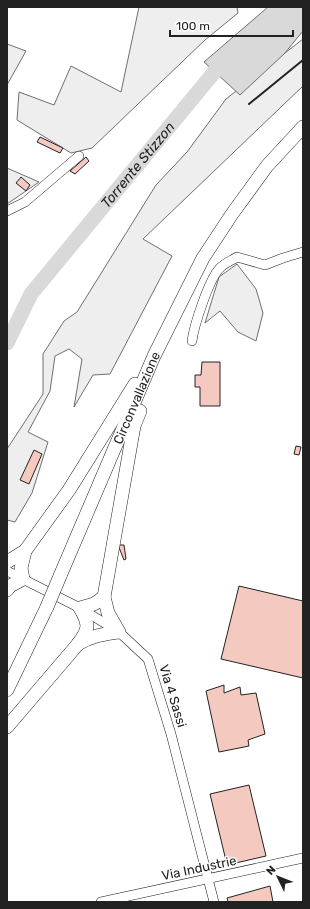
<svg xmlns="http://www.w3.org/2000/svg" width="310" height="909" font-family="Rubik,sans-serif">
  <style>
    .green { fill: #eee; stroke: #6f6f6f }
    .water { fill: #d9d9d9; stroke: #6f6f6f }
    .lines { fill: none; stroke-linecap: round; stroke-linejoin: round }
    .river { stroke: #d9d9d9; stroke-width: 15 }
    .building { fill: #f3c9c0; stroke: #222 }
    .minor-casing { stroke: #222; stroke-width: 10 }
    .highway-casing { stroke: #222; stroke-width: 14 }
    .minor { stroke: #fff; stroke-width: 9 }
    .highway { stroke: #fff; stroke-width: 13 }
    .highway-bridge-casing { stroke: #222; stroke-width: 14; stroke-linecap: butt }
    .highway-bridge { stroke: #fff; stroke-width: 13 }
    .wall { stroke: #222; stroke-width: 2 }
    .labels { text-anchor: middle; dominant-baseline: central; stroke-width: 3; stroke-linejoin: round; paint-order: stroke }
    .street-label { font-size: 13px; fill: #222; stroke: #fff }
    .water-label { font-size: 14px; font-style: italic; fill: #222; stroke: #fff }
  </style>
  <rect width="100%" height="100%" fill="#fff"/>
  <path class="green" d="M139,7H237L238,13L205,40L92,148L71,153L17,120L19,92L54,105L71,66L121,92Z
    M303,39V86L143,239L172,256L110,374L93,375L74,407L82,359L69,349L55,356L50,391L28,432L48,442L32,493L15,522L7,520V449L43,394V354L64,321L77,312L156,185L187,152L226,99Z
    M7,44L26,51L7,85Z
    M7,168L39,182L7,204Z
    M237,264L256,289L263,313L256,341L238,332L220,311L205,323L219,277Z"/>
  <path class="water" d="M268,7H303V31L284,54L240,95L204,62Z"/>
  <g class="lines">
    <path class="river" id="s1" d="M7,343L31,294L216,70L226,55"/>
  </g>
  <path class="building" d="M40,137L63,148L60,153L37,142Z
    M86,157L89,161L75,174L70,171Z
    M21,177L30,185L26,191L16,183Z
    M202,362H220V406H200V387H195V375H201Z
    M296,446L301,447L299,455L294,454Z
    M34,450L42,454L29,484L20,480Z
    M118,545H124L126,559L124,560Z
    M239,586L303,601V678L221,659Z
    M224,685V693L240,687L241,695L256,693L265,734L248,740L249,746L219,752L206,691Z
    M249,785L266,856L227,865L210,794Z
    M270,886L273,902H228L227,898Z"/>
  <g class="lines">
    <defs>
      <path id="minor" d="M7,211L25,202L79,156
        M192,341C194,325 209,280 219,269C224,263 231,261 237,257L265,265L283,258L303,252
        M7,571L80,608L119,632L148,659L171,734L214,902
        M101,902L303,858"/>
      <g id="highway">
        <path d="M7,562L25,551"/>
        <path id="s2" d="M60,576L154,356L203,258L232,214L267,166L303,127"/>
        <path d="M7,590L10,586L23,579L21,568L25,551L69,490L135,384"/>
        <path d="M78,644C91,636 103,634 119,632L108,613L104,597L134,426L140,411"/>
        <path d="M7,690L47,607"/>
        <path d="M7,727L78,644C89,629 90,625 80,608L94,604L104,597"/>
      </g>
    </defs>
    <use href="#minor" class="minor-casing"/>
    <use href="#highway" class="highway-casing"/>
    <use href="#minor" class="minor"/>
    <use href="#highway" class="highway"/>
    <defs>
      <path id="highway-bridge" d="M47,607L60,576"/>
    </defs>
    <use href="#highway-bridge" class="highway-bridge-casing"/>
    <use href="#highway-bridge" class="highway-bridge"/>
    <path class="wall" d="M249,104L303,60"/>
  </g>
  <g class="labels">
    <g class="street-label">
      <text stroke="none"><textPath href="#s2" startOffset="194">Circonvallazione</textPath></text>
      <text transform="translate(173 696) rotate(73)">Via 4 Sassi</text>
      <text transform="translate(199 868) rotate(-12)">Via Industrie</text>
    </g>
    <g class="water-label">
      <text stroke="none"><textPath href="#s1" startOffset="222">Torrente Stizzon</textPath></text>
    </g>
  </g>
  <rect width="310" height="909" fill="none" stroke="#222222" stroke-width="16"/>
  <g transform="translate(278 877) rotate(313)" stroke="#ffffff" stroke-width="3" paint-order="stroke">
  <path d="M0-3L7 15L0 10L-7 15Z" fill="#222222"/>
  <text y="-6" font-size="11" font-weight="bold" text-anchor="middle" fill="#222222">N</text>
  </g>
  <path d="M170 30v6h123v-6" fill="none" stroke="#222222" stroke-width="2"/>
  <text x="176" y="30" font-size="12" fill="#222222" stroke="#ffffff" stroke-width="3" paint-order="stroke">100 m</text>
</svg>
